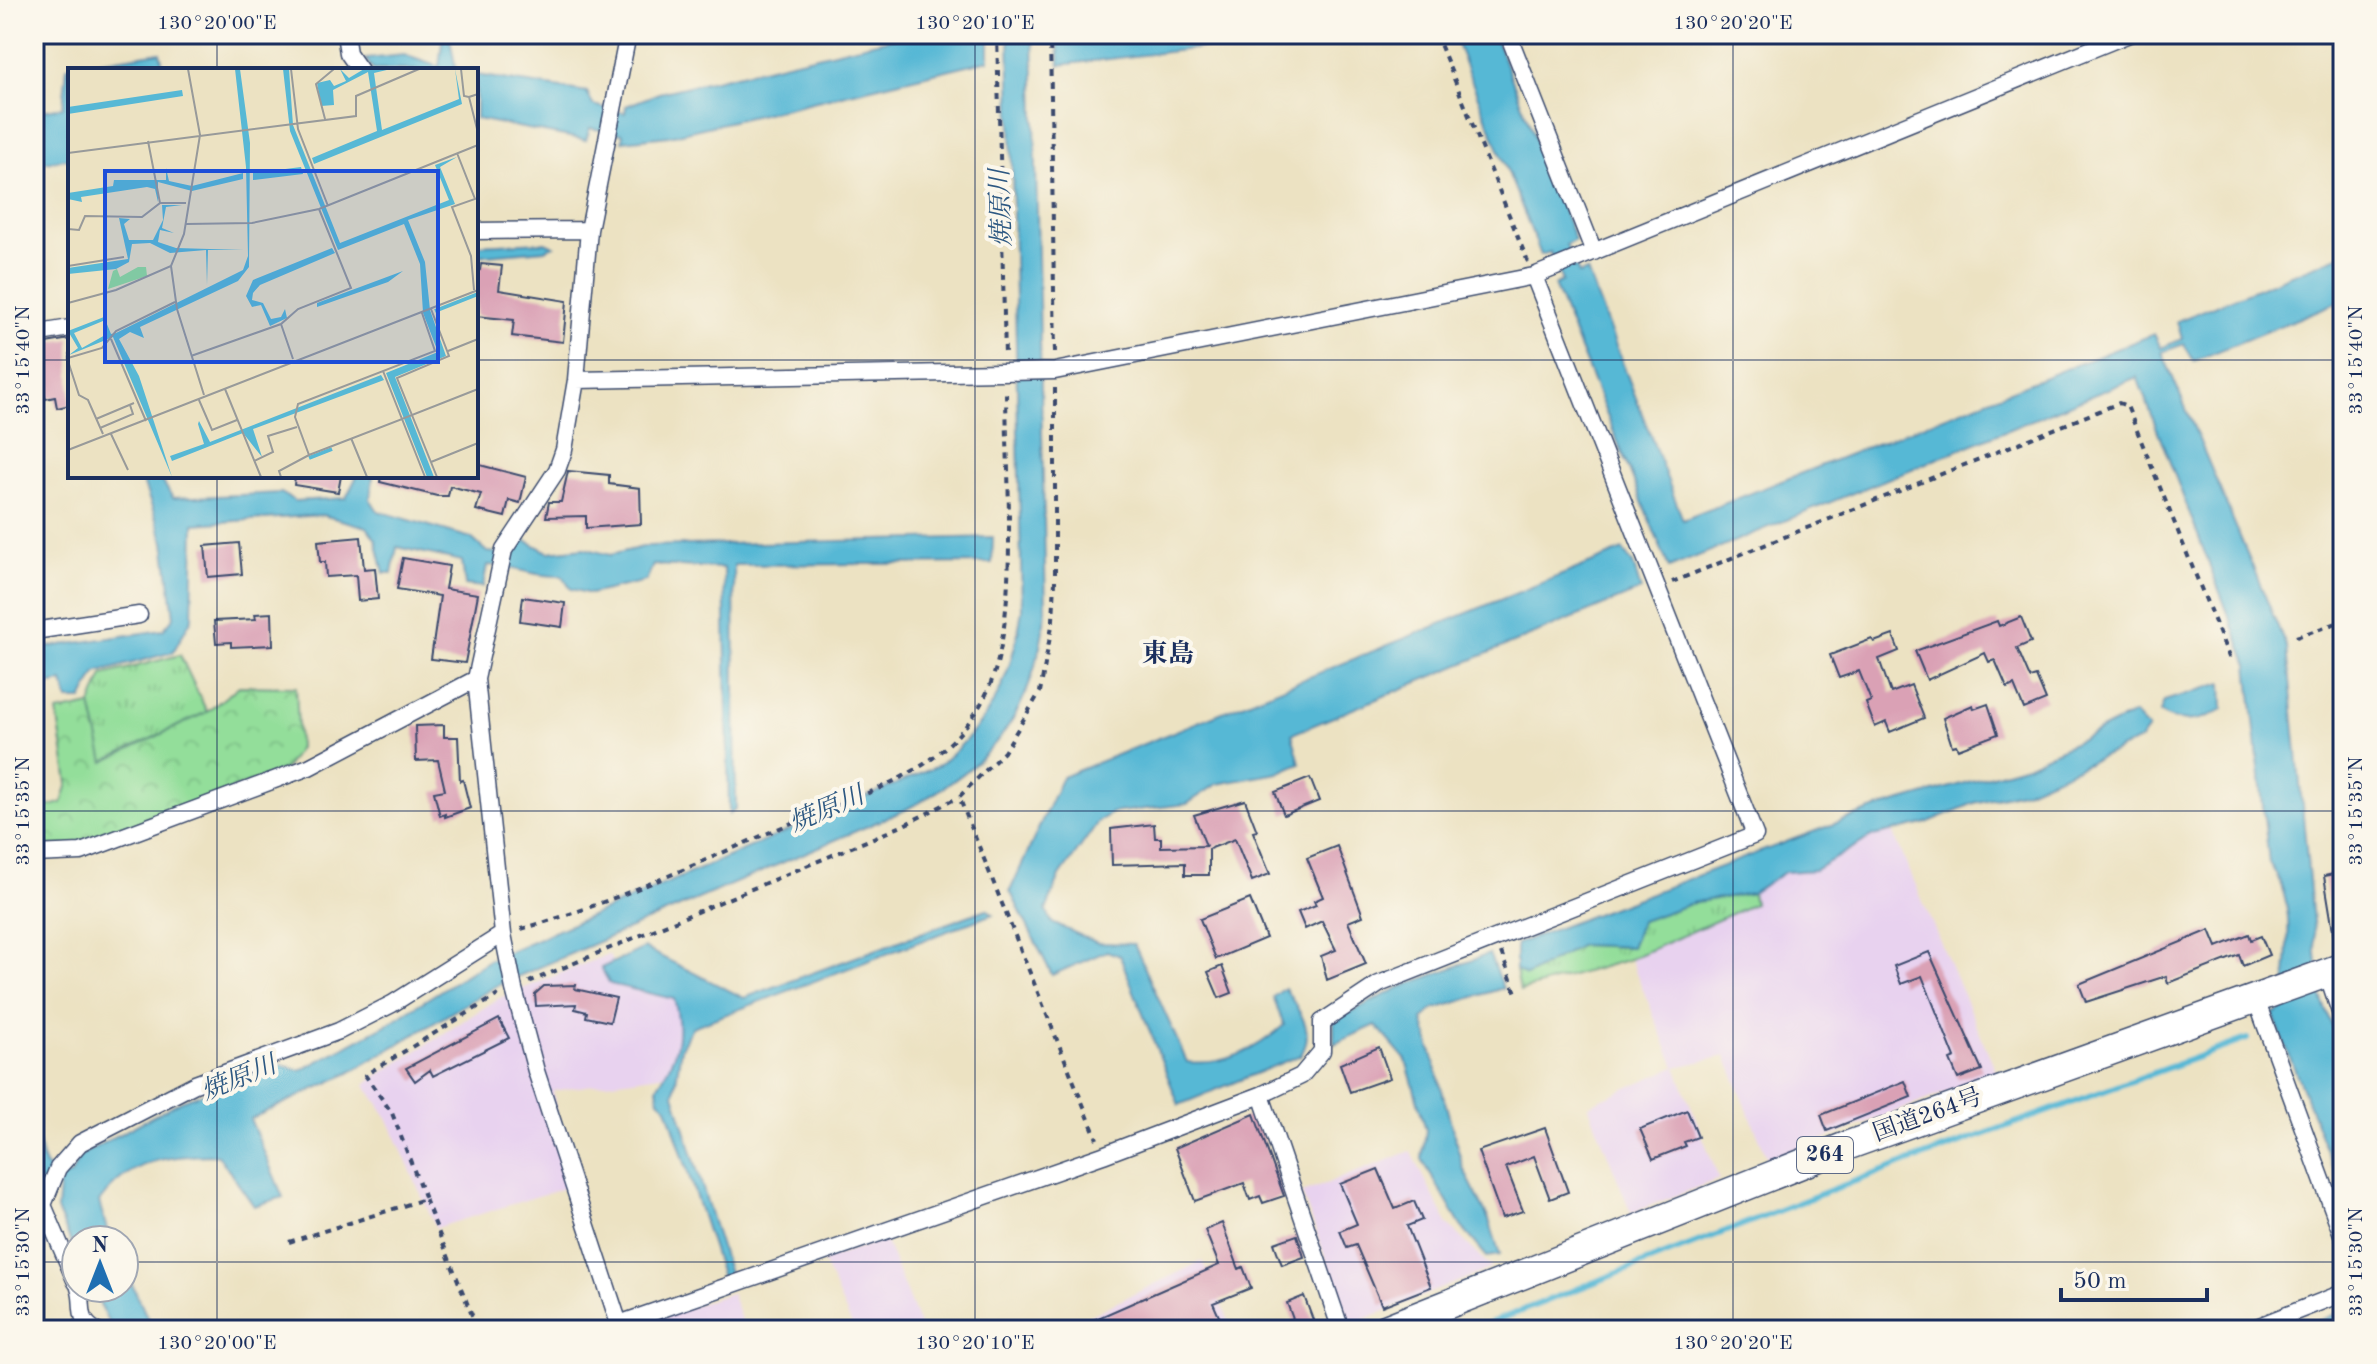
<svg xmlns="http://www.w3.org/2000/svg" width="2377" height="1364" font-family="'Old Standard TT','Noto Serif JP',serif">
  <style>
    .built { fill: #e8d2ef }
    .grass { fill: url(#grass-tufts); stroke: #57867c; stroke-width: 2 }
    .park { fill: url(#park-crowns); stroke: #57867c; stroke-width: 2 }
    .water { fill: #57b8d5; stroke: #39749a; stroke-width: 2 }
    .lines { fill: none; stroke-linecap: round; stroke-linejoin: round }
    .stream { stroke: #57b8d5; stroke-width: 6 }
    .building { fill: #daa1b5 }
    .street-casing { stroke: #3a4a6d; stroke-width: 19 }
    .highway-casing { stroke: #3a4a6d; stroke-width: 31 }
    .path { stroke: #3a4a6d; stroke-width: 4; stroke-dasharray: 6 6; stroke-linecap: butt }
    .street { stroke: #fff; stroke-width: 16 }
    .highway { stroke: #fff; stroke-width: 28 }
    .ticks { fill: none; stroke: #1b2f5e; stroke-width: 2; stroke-opacity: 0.45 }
    .labels { text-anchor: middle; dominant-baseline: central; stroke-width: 8; stroke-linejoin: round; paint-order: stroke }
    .shield { fill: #fbf7ec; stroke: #5e6b89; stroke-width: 2 }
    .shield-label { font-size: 22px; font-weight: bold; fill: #1b2f5e }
    .street-label { font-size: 24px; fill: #1b2f5e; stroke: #fbf7ec }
    .water-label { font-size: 26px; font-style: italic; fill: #2d5882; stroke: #fbf7ec }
    .neighbourhood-label { font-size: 26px; font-weight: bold; fill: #1b2f5e; stroke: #fbf7ec }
    .inset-river { fill: none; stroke: #57b8d5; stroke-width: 4 }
    .inset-road { fill: none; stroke: #989a9a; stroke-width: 2 }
    .view { fill: #1d4ed8; fill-opacity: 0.15; stroke: #1d4ed8; stroke-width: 4 }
    .inset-edge { fill: none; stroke: #1b2f5e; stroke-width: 4 }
    .neatline { fill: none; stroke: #1b2f5e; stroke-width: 3 }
    .ticks-label { font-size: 20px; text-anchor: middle; fill: #1b2f5e }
  </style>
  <defs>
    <pattern id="grass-tufts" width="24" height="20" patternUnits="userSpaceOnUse" patternTransform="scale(2)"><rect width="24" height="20" fill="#93de9a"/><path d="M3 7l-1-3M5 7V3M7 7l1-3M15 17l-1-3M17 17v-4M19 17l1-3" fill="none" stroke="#7ebf87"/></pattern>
    <pattern id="park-crowns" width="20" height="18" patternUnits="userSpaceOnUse" patternTransform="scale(2)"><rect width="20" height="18" fill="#93de9a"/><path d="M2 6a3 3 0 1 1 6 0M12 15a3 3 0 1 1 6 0" fill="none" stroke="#7ebf87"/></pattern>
  </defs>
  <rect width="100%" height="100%" fill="#fbf7ec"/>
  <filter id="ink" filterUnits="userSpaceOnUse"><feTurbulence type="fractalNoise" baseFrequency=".0125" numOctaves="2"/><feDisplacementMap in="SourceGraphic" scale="16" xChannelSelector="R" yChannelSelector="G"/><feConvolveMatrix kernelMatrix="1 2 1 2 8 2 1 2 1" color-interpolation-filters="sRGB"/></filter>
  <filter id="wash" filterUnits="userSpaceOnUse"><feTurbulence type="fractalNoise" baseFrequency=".006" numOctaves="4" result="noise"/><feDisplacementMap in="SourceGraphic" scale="32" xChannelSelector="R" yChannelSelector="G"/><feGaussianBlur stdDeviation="1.8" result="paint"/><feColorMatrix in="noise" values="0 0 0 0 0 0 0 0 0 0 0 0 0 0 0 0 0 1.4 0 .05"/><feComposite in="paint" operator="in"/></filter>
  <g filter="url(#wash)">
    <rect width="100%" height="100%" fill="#ece2c2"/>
    <path class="built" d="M1888,821L1997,1073L1768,1160L1726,1056L1676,1067L1719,1179L1631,1213L1588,1105L1675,1067L1616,924Z
      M609,954L620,981L690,994L673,1073L553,1091L567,1187L436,1228L386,1115L365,1084L499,998Z
      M1411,1151L1448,1225L1492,1268L1350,1325L1302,1193Z
      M885,1239L921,1330H854L823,1261Z
      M1202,1261L1233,1330H1075L1072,1324Z
      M731,1293L745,1330H630V1328Z"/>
    <path class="grass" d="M180,655L207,712L103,762L91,705L103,675Z
      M1752,893L1754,904L1630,959L1520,991L1516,970L1526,976L1581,945L1631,947L1641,921L1696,902Z"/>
    <path class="park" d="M239,686L296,687L299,748L285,769L78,847L34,845V810L62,803L68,783L57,712L91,705L104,762L207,712Z"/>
    <path class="water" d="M443,34H449L456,70H373L366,59L404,55L439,67Z
      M911,34H989V60L669,136L622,141L623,134L590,128L586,140L476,119V75L587,92L593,105L625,113L626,106L659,93Z
      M1009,34H1033L1046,610C1033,714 996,762 905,810L498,985L349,1073L250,1119L283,1197L254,1206L218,1155C168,1155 130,1159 99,1202L110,1240H76V1254L57,1210L59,1187L41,1181L34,1197V1130L45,1166L64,1177L71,1175L79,1156L181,1101L230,1084L262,1066L277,1063L300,1071L386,1025L489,960L938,766C992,722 1012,678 1022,609Z
      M1057,34H1317L1060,65Z
      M1453,34H1494L1575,240L1566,245L1579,274L1587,271L1683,520L2154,334L2161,348L2182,339L2177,321L2343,254V300L2194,361L2184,344L2162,352L2287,648L2320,995L2343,1055V1192L2273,1014L2284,1008C2285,959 2300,905 2269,863L2248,665L2137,377L1669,568L1554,285L1562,281L1550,252L1541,255Z
      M160,52L164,70H70V158L34,164V112L63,107L67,67Z
      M545,242L554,246L545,250L476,256V245Z
      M141,476H159L173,498L281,493L295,501L346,498L357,476H373L370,499L378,511L471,538L487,552L513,554L523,539L548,552L584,548L610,555L647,546L993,537L992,563L734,565L736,808L729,814L724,568L653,565L646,581L590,594L571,589L562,576C532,577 516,566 487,565L483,587L465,585L462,561L397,547L392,573H384L376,540L367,527L322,515L194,524L192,618L173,652L96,673L82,700H68L63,682L34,687V649L163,630L174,617L164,542Z
      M1623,550L1633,564L1641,590L1292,734L1300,763L1278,773L1217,784L1187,804L1111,813L1098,822L1060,876L1046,910L1052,923L1098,943L1134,944L1187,1062C1225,1066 1256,1050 1284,1025L1273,997L1285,988C1299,1012 1316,1029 1301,1055L1179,1105L1120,956L1107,951L1052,975L1010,891L1062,777Z
      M2222,683L2223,709C2203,721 2181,726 2160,713L2164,701Z
      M2134,714L2148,729L2140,740L2025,791L1974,803L1924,824L1873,836L1815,870L1785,872L1752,893L1696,902L1641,921L1631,947L1581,945L1526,976L1516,970V944L1871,810L2027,765Z
      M987,909L993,914L692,1027L681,1048L674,1094L730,1277L723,1281L667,1107L659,1100L657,1087C677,1057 684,1034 674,999L610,984L601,968L644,948L744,998Z
      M1489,954L1503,988L1432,1010L1423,1020L1463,1168L1489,1220L1500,1255L1487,1257L1461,1226L1422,1159L1426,1130L1406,1060L1376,1025L1334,1044V1020L1401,987Z
      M124,1267L153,1330H112L92,1288H124Z
      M2343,1311V1330H2296Z"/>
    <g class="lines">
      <path class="stream" d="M1472,1330L1839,1187L2247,1039"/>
    </g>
    <g id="blocks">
      <path class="building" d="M481,264L502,266L499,290L567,301L563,342L512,336L514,320L476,316V269L480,270Z
        M70,339V405L57,408L55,397L45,399L34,345Z
        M476,464L526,477L520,503L509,500L505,517L476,510L481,494L450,486L448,496H437L380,482L381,476H476Z
        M568,471L609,475V484L640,488L641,524L586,528V516L546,517L549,502H561Z
        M295,476H341L338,492L294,485Z
        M361,537L364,569L375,568L378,599L358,601L356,575L326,577L325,562H320L318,541Z
        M239,543L242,574L208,577L205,546Z
        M403,558L449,566L445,589L478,594L465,663L431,659L440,596L397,589Z
        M523,597L565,603L562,627L520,621Z
        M272,613L273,645L231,647V642L216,643L214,621L256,619L255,614Z
        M2021,617L2031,642L2017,648L2030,678L2036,676L2046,700L2024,709L2014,685L2007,688L1995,660L1989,662L1985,653L1927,680L1915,651L1997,621L1999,626Z
        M1893,635L1899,651L1879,659L1891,693L1911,685L1924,718L1890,732L1886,722L1875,727L1866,703L1871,701L1859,671L1839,678L1830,655L1872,639L1874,642Z
        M1988,704L1998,734L1958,749L1956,745L1952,746L1943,718L1973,705L1974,709Z
        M444,725V737H458L460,781L463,780L470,808L445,817V814L440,816L434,792L445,790L438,760L416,761L415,726Z
        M1310,778L1319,801L1284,815L1275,792Z
        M1245,800L1257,831L1253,832L1270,874L1252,881L1235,839L1209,849V875H1185V863L1112,865L1111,829L1154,824L1155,838H1161V847L1206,846L1194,815Z
        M1337,846L1363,916L1348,922L1366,964L1327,980L1321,956L1336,950L1322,921L1305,929L1298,912L1316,905L1314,901L1323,897L1307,858Z
        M2343,872V936L2334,937L2324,876Z
        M1250,899L1266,938L1216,959L1200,919Z
        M2210,930L2217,947L2249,934L2251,940L2261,936L2269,955L2243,966L2239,955L2168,983L2166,976L2086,1002L2079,984Z
        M1929,952L1982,1070L1958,1079L1950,1060L1955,1058L1922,976L1901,984L1894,966Z
        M1222,966L1232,993L1219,998L1208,972Z
        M576,985L575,989L616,998L610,1022L586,1017L587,1012L575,1009L576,1004L536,1006L535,994L544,986Z
        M499,1019L509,1038L433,1076L430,1070L415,1081L406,1068Z
        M1379,1047L1390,1078L1350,1092L1340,1064Z
        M1905,1081L1911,1097L1827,1131L1821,1115Z
        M1687,1110L1698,1137L1684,1142L1686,1146L1653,1159L1640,1129Z
        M1254,1114L1284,1196L1263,1203L1260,1196L1250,1200L1244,1183L1195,1201L1175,1148Z
        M1545,1128L1568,1192L1550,1199L1534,1156L1506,1167L1523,1211L1502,1218L1478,1151Z
        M1378,1169L1395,1209L1414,1201L1422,1220L1407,1226L1431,1287L1382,1306L1356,1245L1347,1248L1340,1231L1357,1224L1340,1184Z
        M1222,1223L1239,1269L1243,1267L1251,1288L1213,1303L1225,1330H1071L1219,1265L1205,1230Z
        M1297,1235L1304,1257L1282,1265L1274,1243Z
        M1304,1296L1313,1320L1296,1327L1287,1303Z"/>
    </g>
  </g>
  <g filter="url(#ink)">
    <use href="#blocks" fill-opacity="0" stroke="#3a4a6d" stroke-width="2"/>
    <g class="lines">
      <defs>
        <path id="street" d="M345,34L348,53L360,70
          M1508,34L1594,252
          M476,231L589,230
          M34,334L70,328
          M576,380L1055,371L1534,276L2129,34
          M34,631L139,615
          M476,679L503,934L514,989L536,1071L621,1330
          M34,854L81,852L309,767L476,679L504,550L557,470L564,450L576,380L589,230L628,34
          M2327,973L2343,1021
          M2255,997L2343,1237
          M1261,1095L1341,1330
          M43,1205L76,1282
          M34,1213L43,1205L58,1168L80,1143L195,1084L339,1031L392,1004L503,934
          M79,1288C85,1303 76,1319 95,1330
          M619,1324L1103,1155L1261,1095L1301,1076L1322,1051V1022L1379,984L1755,835L1534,276
          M2249,1330L2343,1293"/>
        <path id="highway" d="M1383,1330L1849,1145L2343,967"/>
      </defs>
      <use href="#street" class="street-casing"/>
      <use href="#highway" class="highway-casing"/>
      <path class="path" d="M997,34L1005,356
        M1050,34L1055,356
        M1436,34L1528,262
        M1055,388V582L1053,620L1040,692L1004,752L959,797L1097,1139
        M1672,582L2119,403L2127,406L2231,662
        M2296,637L2343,621
        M521,929C612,904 699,862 787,825C833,806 889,789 930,760C955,741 975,719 988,690C1020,618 1006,470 1006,389
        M1501,952L1516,993
        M529,982L902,826L959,797
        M425,1199L478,1330
        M289,1242L425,1199L392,1113L365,1075L498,995"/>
      <use href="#street" class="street"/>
      <use href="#highway" class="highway"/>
    </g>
  </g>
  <path class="ticks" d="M217,34V70M975,34V1330M1733,34V1330M34,360H70M476,360H2343M217,476V1330M34,811H2343M34,1262H76M124,1262H2343"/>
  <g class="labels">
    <rect class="shield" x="1797" y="1137" width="56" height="36" rx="6"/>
    <g class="shield-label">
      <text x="1825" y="1155">264</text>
    </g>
    <g class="street-label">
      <text transform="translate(1928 1116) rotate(-20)">国道264号</text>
    </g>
    <g class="water-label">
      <text transform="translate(1002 208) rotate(-92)">焼原川</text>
      <text transform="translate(827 810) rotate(-23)">焼原川</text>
      <text transform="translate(239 1079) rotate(-22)">焼原川</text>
    </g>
    <g class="neighbourhood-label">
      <text x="1168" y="655">東島</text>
    </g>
  </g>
  <g transform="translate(68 68)">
    <rect width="410" height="410" fill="#ece2c2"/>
    <path d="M70,199H78L79,208L40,221L45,203L49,201L52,209Z" fill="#93de9a"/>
    <path d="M167,1H172L182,75L181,199L170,213L72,259L76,270L62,264L51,271L71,308L104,409L45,269L1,287L10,280L0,263L36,249L43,266L48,265L175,202L180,188L178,99ZM35,253L39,266L14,280L6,265ZM215,1H221L225,57L272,175L381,132L367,97L389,89L372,99L387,136L340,152L357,194L362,242L378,288L327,309L366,409H359L318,305L370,284L355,245L352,196L336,156L270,182L222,63ZM272,1L281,10L296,1H323L306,5L314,62L391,31L387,1L394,36L246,96L244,90L309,63L300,4L265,22L266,37L253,38L249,15L262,12L266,18L278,13ZM114,22L115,28L0,46V39ZM233,99L235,106L185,112V105ZM98,100L101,113L124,118L175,105V111L124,123L90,114V134L87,121L79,119L13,129L14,134L0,131V125L45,118L46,112H98ZM94,137H114L98,139L94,160L106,165L92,162L90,174L108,180L176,182H140L139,217L138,182L102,185L82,175L64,176L61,194L48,201L0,206V200L60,191L51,150L62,151L56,156L61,172H85L95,152ZM264,180L267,185L192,217L185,225L184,232L195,235L203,251L213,249L217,241L219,250L202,258L193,237L184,239L178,228L185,212ZM335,203L320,214L249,239V235ZM313,307L316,312L185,361L194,389L175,365L104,393L102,388L136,376L130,356L131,353L142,374Z" fill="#57b8d5" fill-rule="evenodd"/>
    <path class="inset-river" d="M367,243L410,226M241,390L264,381"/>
    <path class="inset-road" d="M223,1L230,61L260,138M393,1L396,28L401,29M410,26L401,29L410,65M257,51L248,16L266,1M0,85L288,48V28L351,1M389,85L407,131L384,139L403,188L406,222M92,135H118M118,156L184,155L251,141L410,77M0,161L11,162L17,148L74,149L92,135L80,73M0,198L56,189M103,198L109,241L136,327M0,235L48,222L103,198L116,166L132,67L120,1M363,241L381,288L329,310L369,409M213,256L225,291M43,271L78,353M380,283L410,271M123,288L213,256L230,241L283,220L251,141M0,290L34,280L48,263L107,234M0,293L11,327L20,332L35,366M315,303L334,351L410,321M157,321L193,409M131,332L144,362L169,352M28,351L66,335M32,360L65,346L62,337M43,366L60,402M283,370L299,409M0,382L410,222M241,387L227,349L230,336L367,283L354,245M186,393L205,384L200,368L229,359M363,394L410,375M213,409L211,403L241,387L334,351L357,409"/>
    <path class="view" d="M37,103H370V294H37Z"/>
    <rect width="410" height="410" class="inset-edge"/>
  </g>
  <rect width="2377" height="1364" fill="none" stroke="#fbf7ec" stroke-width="88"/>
  <g transform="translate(100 1264)"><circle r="38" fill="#fbf7ec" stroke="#a1a7b3" stroke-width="2"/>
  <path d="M0-6L14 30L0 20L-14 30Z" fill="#1f6fb2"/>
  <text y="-12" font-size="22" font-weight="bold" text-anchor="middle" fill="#1b2f5e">N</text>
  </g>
  <path d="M2061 1288v12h146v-12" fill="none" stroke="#1b2f5e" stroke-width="4"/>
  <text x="2073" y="1288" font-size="24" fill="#1b2f5e" stroke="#fbf7ec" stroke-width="6" paint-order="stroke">50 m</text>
  <rect x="44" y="44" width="2289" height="1276" class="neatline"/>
  <g class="ticks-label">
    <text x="217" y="29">130°20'00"E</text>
    <text x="975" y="29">130°20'10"E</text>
    <text x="1733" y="29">130°20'20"E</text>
    <text transform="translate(22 360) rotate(-90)" y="7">33°15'40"N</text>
    <text transform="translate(2355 360) rotate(-90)" y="7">33°15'40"N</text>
    <text transform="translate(22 811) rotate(-90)" y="7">33°15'35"N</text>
    <text transform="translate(2355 811) rotate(-90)" y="7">33°15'35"N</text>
    <text transform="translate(22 1262) rotate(-90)" y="7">33°15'30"N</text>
    <text transform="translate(2355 1262) rotate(-90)" y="7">33°15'30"N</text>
    <text x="217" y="1349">130°20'00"E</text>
    <text x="975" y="1349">130°20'10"E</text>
    <text x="1733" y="1349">130°20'20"E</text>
  </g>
</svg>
